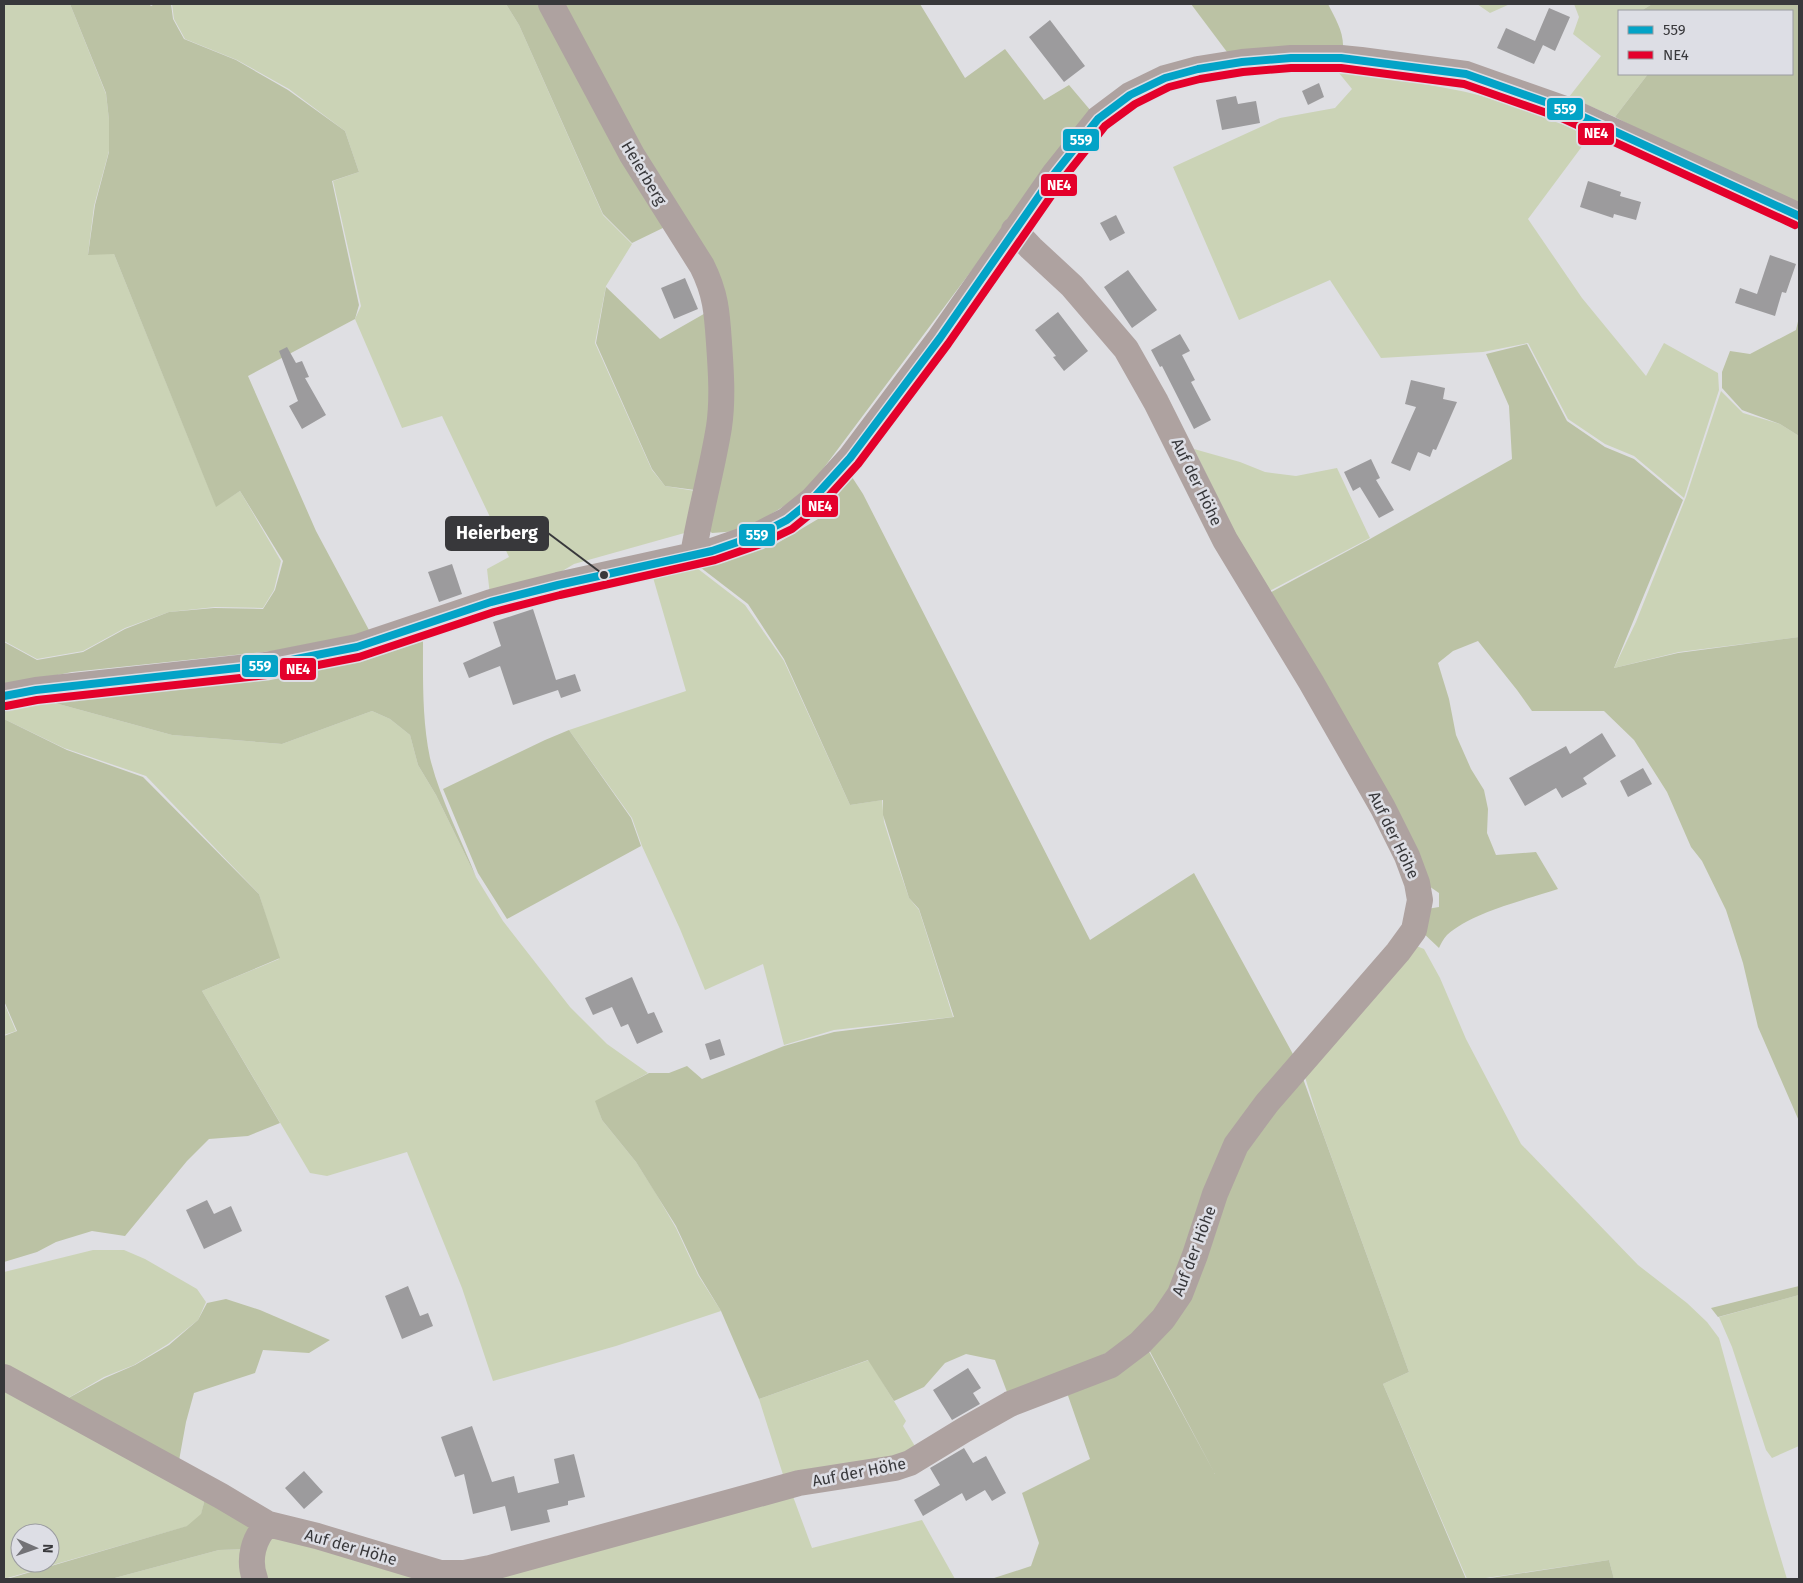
<svg xmlns="http://www.w3.org/2000/svg" width="1803" height="1583" font-family="'Fira Sans',sans-serif">
  <style>
    .green { fill: #cbd3b6; fill-rule: evenodd }
    .forest { fill: #bbc2a4 }
    .building { fill: #9c9b9d }
    .lines { fill: none; stroke-linecap: round; stroke-linejoin: round }
    .minor { stroke: #aea2a0; stroke-width: 26 }
    .bus-1-casing { stroke: #dddee5; stroke-width: 11 }
    .bus-2-casing { stroke: #dddee5; stroke-width: 11 }
    .bus-1 { stroke: #03a3c7; stroke-width: 8 }
    .bus-2 { stroke: #e4002b; stroke-width: 8 }
    .labels { text-anchor: middle; dominant-baseline: central; stroke-width: 5; stroke-linejoin: round; paint-order: stroke }
    .street-label { font-size: 16px; fill: #38383b; stroke: #dddee5 }
    .leader { fill: none; stroke: #38383b; stroke-width: 2 }
    .callout-dot { fill: #38383b; stroke: #dddee5; stroke-width: 2 }
    .callout { fill: #38383b; stroke: #38383b; stroke-width: 2 }
    .callout-label { font-size: 18px; text-anchor: middle; font-weight: bold; fill: #fff }
    .line-badge { stroke: #dddee5; stroke-width: 2 }
    .badge-label { font-size: 14px; text-anchor: middle; font-weight: bold; fill: #fff }
  </style>
  <rect width="100%" height="100%" fill="#dfdfe3"/>
  <path class="green" d="M4,4H70L106,94L109,120V151L94,206L88,254H114L216,506L240,491L281,561L274,590L263,608L215,607L169,612L125,628L83,651L37,659L4,641Z
    M172,4H506L519,25L603,215L632,244L606,286L595,343L652,470L665,486L695,491L688,532L574,564L549,579L490,595L487,569L509,557L442,416L402,428L355,319L361,306L333,181L359,172L345,131L289,89L237,60L185,39L174,19Z
    M1477,4H1510L1490,13Z
    M1574,4H1652L1641,11H1619V74H1648L1615,117L1569,97L1601,56L1573,34L1579,17Z
    M1339,73C1395,79 1450,86 1505,102C1534,110 1562,124 1589,137L1528,219L1582,298L1646,376L1664,343L1718,373L1719,390L1684,498L1634,456L1605,444L1568,419L1528,343L1483,352L1381,358L1330,280L1239,320L1173,167L1280,118L1335,108L1352,89Z
    M1721,391L1743,413L1780,424L1799,436V637L1679,652L1614,668L1636,622L1686,497Z
    M1194,449L1240,462L1265,472L1296,476L1337,468L1370,538L1264,594Z
    M693,565L745,605L784,661L850,805L882,800L884,822L896,860L909,898L919,910L953,1017L834,1030L784,1045L763,964L705,990L680,929L642,846L632,818L569,730L686,691L652,574Z
    M44,700L172,735L282,744L372,711L390,719L410,735L418,765L436,795L476,877L503,921L570,1007L607,1044L648,1073L596,1102L602,1120L636,1162L655,1192L676,1228L698,1275L721,1311L616,1346L493,1381L462,1288L407,1152L327,1176L310,1173L202,991L279,959L259,894L146,776L64,748L4,719V713Z
    M1414,945L1424,949L1440,978L1466,1039L1521,1144L1638,1265L1687,1303L1707,1322L1719,1338L1766,1509L1787,1579H1614L1609,1560L1479,1579H1467L1383,1384L1409,1372L1321,1128L1303,1071Z
    M4,1003L16,1031L4,1035Z
    M93,1250H124L145,1259L197,1289L206,1302L198,1320L168,1344L134,1365L104,1377L63,1401L4,1369V1272Z
    M1799,1295V1446L1772,1458L1766,1450L1732,1347L1719,1317Z
    M869,1360L906,1421L903,1426L919,1453L785,1481L759,1399Z
    M4,1383L207,1490L201,1515L188,1526L4,1579ZM20,1533H50V1563H20Z
    M791,1491L812,1548L922,1520L955,1579H259L262,1535L440,1577Z
    M249,1549L252,1579H111L219,1550Z"/>
  <path class="forest" d="M70,4H149L151,6L155,4H171L173,19L184,39L236,60L288,90L345,131L359,172L332,181L359,305L355,319L248,376L316,531L370,632L273,651L72,672L4,686V642L37,660L83,652L125,629L169,612L214,608L263,609L275,590L283,561L240,491L216,507L114,254L88,255L95,205L109,152V120L106,93Z
    M506,4H550L667,226L632,243L603,214L519,25Z
    M551,4H920L965,78L1005,49L1044,100L1069,85L1091,111L805,493L760,521L738,531L712,533L705,527L720,306Z
    M1191,4H1328C1335,18 1344,32 1343,48L1227,52Z
    M1652,4H1799V209L1772,199L1615,117L1648,74H1792V11H1641Z
    M606,287L660,339L716,307L720,378L695,490L665,486L652,469L596,343Z
    M1799,317V436L1780,424L1742,410L1722,388V372L1730,351L1750,354L1796,330Z
    M1527,344L1567,421L1605,447L1634,459L1683,500L1614,668L1678,653L1799,637V1121L1758,1027L1743,963L1726,910L1702,861L1691,847L1667,792L1634,740L1604,711H1532L1517,690L1478,641L1453,651L1438,663L1449,699L1456,735L1471,769L1484,790L1488,809L1487,833L1496,855L1536,852L1558,889C1525,900 1472,912 1447,935C1443,939 1441,944 1439,948L1420,930L1427,909L1439,907V893L1423,882L1264,596L1370,539L1512,459L1509,406L1486,354Z
    M852,477L863,494L1090,940L1194,873L1294,1056L1175,1286L1135,1339L1010,1400L995,1360L966,1354L945,1363L924,1387L894,1401L868,1360L759,1399L721,1311L699,1275L676,1226L636,1162L602,1120L595,1101L649,1073H669L687,1066L702,1079L784,1046L834,1032L954,1017L919,909L909,898L883,815V800L850,805L784,659L748,604L696,564L732,559L776,544L818,519Z
    M423,640C423,679 422,720 430,758C440,799 461,838 476,877L436,795L418,765L410,735L390,719L372,711L282,744L172,735L44,700L4,713V704L370,653Z
    M4,719L67,750L143,777L259,894L280,958L202,991L280,1123L248,1136L209,1139L187,1161L125,1236L92,1231L56,1242L37,1252L4,1262V1036L17,1031L4,1001Z
    M569,730L631,818L641,846L507,919L478,873L443,789L545,740Z
    M1301,1073L1409,1372L1383,1384L1466,1579H991L1031,1566L1039,1543L1022,1493L1090,1459L1065,1387L1146,1346L1215,1474L1147,1346L1240,1148Z
    M1799,1286V1295L1718,1317L1711,1308Z
    M226,1299L260,1310L330,1340L309,1353L263,1350L255,1373L194,1393L186,1422L178,1466L63,1401L105,1378L135,1365L169,1345L198,1320L207,1303Z
    M207,1491L258,1520L249,1549L219,1550L111,1579H7L187,1526L201,1514Z
    M1609,1560L1614,1579H1484Z"/>
  <path class="building" d="M1549,8L1570,17L1555,51L1543,45L1534,64L1497,48L1506,28L1535,41Z
    M1050,20L1085,66L1064,82L1029,37Z
    M1319,83L1324,97L1308,105L1302,91Z
    M1236,96L1238,104L1256,101L1260,123L1222,130L1216,100Z
    M1588,181L1621,192L1620,196L1641,202L1636,220L1614,214L1613,218L1580,207Z
    M1116,215L1125,233L1110,241L1100,223Z
    M1770,255L1796,264L1786,293L1782,292L1775,316L1735,303L1740,288L1757,294Z
    M1128,270L1157,310L1132,328L1104,287Z
    M685,278L698,309L674,319L661,288Z
    M1058,312L1088,351L1064,371L1053,357L1056,356L1035,330Z
    M1180,334L1190,351L1182,355L1195,380L1191,382L1211,420L1194,429L1162,366L1160,367L1151,350Z
    M287,347L296,363L302,361L309,377L305,378L326,415L302,429L289,406L298,401L279,351Z
    M1411,380L1445,388L1443,399L1457,402L1436,450L1433,449L1430,457L1418,452L1410,471L1391,463L1416,407L1405,404Z
    M1371,459L1380,478L1376,480L1394,510L1379,518L1360,487L1353,491L1344,472Z
    M452,564L462,594L439,602L428,572Z
    M533,609L556,680L575,674L581,691L561,698L558,690L513,705L500,666L469,678L463,663L501,646L493,622Z
    M1602,733L1616,756L1583,778L1587,784L1562,798L1556,788L1525,806L1509,778L1566,746L1570,754Z
    M1643,768L1652,784L1628,797L1620,781Z
    M632,977L648,1014L654,1012L663,1032L637,1044L628,1024L621,1027L612,1007L593,1015L585,998Z
    M720,1039L725,1055L710,1060L705,1044Z
    M207,1200L214,1214L231,1206L242,1231L204,1249L186,1210Z
    M408,1286L420,1316L428,1313L433,1326L402,1339L385,1296Z
    M968,1368L981,1388L973,1393L980,1404L952,1420L933,1390Z
    M472,1426L492,1482L514,1476L518,1493L559,1483L554,1459L574,1454L585,1497L568,1501V1505L547,1510L550,1522L511,1531L505,1506L473,1514L464,1474L455,1477L441,1437Z
    M964,1448L973,1463L986,1456L1006,1493L992,1501L985,1490L966,1501L962,1493L923,1516L914,1500L940,1485L930,1468Z
    M304,1471L323,1492L304,1509L285,1488Z"/>
  <g class="lines">
    <path class="minor" d="M551,4L632,155L702,266C716,294 717,313 719,343C721,371 723,400 719,427C712,470 700,512 693,555
      M4,696L36,690L266,665L357,647L491,602L558,585L712,551L758,535L787,520L812,500L850,458L940,338L1055,173L1098,119L1130,95L1165,78L1198,69L1242,62L1291,58H1341L1361,60L1466,74L1568,110L1799,216
      M4,1377L221,1496L268,1524L317,1536L440,1573H464L490,1568L799,1483L895,1468L910,1463L964,1430L1010,1404L1111,1365L1140,1343L1163,1319L1180,1294L1195,1255L1215,1194L1236,1145L1267,1103L1398,952L1414,930L1420,900L1417,883L1407,856L1383,808L1311,682L1225,540L1156,402L1126,349L1072,286L1031,248L1014,230
      M255,1579C248,1560 253,1538 268,1524"/>
    <defs>
      <path id="bus-1" d="M4,696L36,690L266,665L357,647L491,602L558,585L712,551L758,535L787,520L812,500L850,458L940,338L1055,173L1098,119L1130,95L1165,78L1198,69L1242,62L1291,58H1341L1466,74L1568,110L1799,216"/>
      <path id="bus-2" d="M6,706L37,700L267,675L359,657L494,612L560,595L715,560L761,544L792,529L819,507L858,464L948,344L1063,179L1105,126L1135,104L1169,87L1200,79L1243,72L1291,68H1341L1464,84L1564,119L1795,225"/>
    </defs>
    <use href="#bus-1" class="bus-1-casing"/>
    <use href="#bus-2" class="bus-2-casing"/>
    <use href="#bus-1" class="bus-1"/>
    <use href="#bus-2" class="bus-2"/>
  </g>
  <g class="labels">
    <g class="street-label">
      <text transform="translate(644 173) rotate(59)">Heierberg</text>
      <text transform="translate(1197 482) rotate(64)">Auf der Höhe</text>
      <text transform="translate(1394 835) rotate(64)">Auf der Höhe</text>
      <text transform="translate(1194 1251) rotate(-69)">Auf der Höhe</text>
      <text transform="translate(859 1472) rotate(-11)">Auf der Höhe</text>
      <text transform="translate(351 1547) rotate(16)">Auf der Höhe</text>
    </g>
  </g>
  <path class="leader" d="M604 575L548 533"/>
  <circle class="callout-dot" cx="604" cy="575" r="5"/>
  <rect class="callout" x="446" y="517" width="102" height="33" rx="5"/>
  <g class="callout-label">
    <text x="497" y="539">Heierberg</text>
  </g>
  <g class="line-badge">
    <rect x="1546" y="97" width="38" height="24" rx="5" fill="#03a3c7"/>
    <rect x="1577" y="122" width="38" height="24" rx="5" fill="#e4002b"/>
    <rect x="1062" y="128" width="38" height="24" rx="5" fill="#03a3c7"/>
    <rect x="1040" y="173" width="38" height="24" rx="5" fill="#e4002b"/>
    <rect x="801" y="494" width="38" height="24" rx="5" fill="#e4002b"/>
    <rect x="738" y="523" width="38" height="24" rx="5" fill="#03a3c7"/>
    <rect x="241" y="654" width="38" height="24" rx="5" fill="#03a3c7"/>
    <rect x="279" y="657" width="38" height="24" rx="5" fill="#e4002b"/>
  </g>
  <g class="badge-label">
    <text x="1565" y="114">559</text>
    <text x="1596" y="138">NE4</text>
    <text x="1081" y="145">559</text>
    <text x="1059" y="190">NE4</text>
    <text x="820" y="511">NE4</text>
    <text x="757" y="540">559</text>
    <text x="260" y="671">559</text>
    <text x="298" y="674">NE4</text>
  </g>
  <rect width="1803" height="1583" fill="none" stroke="#38383b" stroke-width="10"/>
  <rect x="1618" y="10" width="175" height="65" fill="#dddee5" stroke="#9b9ca1"/>
  <rect x="1628" y="26" width="25" height="8" fill="#03a3c7" stroke="#9b9ca1"/>
  <text x="1663" y="35" font-size="15" fill="#38383b">559</text>
  <rect x="1628" y="51" width="25" height="8" fill="#e4002b" stroke="#9b9ca1"/>
  <text x="1663" y="60" font-size="15" fill="#38383b">NE4</text>
  <g transform="translate(35 1548) rotate(92)"><circle r="24" fill="#dddee5" stroke="#9b9ca1"/>
  <path d="M0-4L9 19L0 12L-9 19Z" fill="#727276"/>
  <text y="-8" font-size="14" font-weight="bold" text-anchor="middle" fill="#38383b">N</text>
  </g>
</svg>
